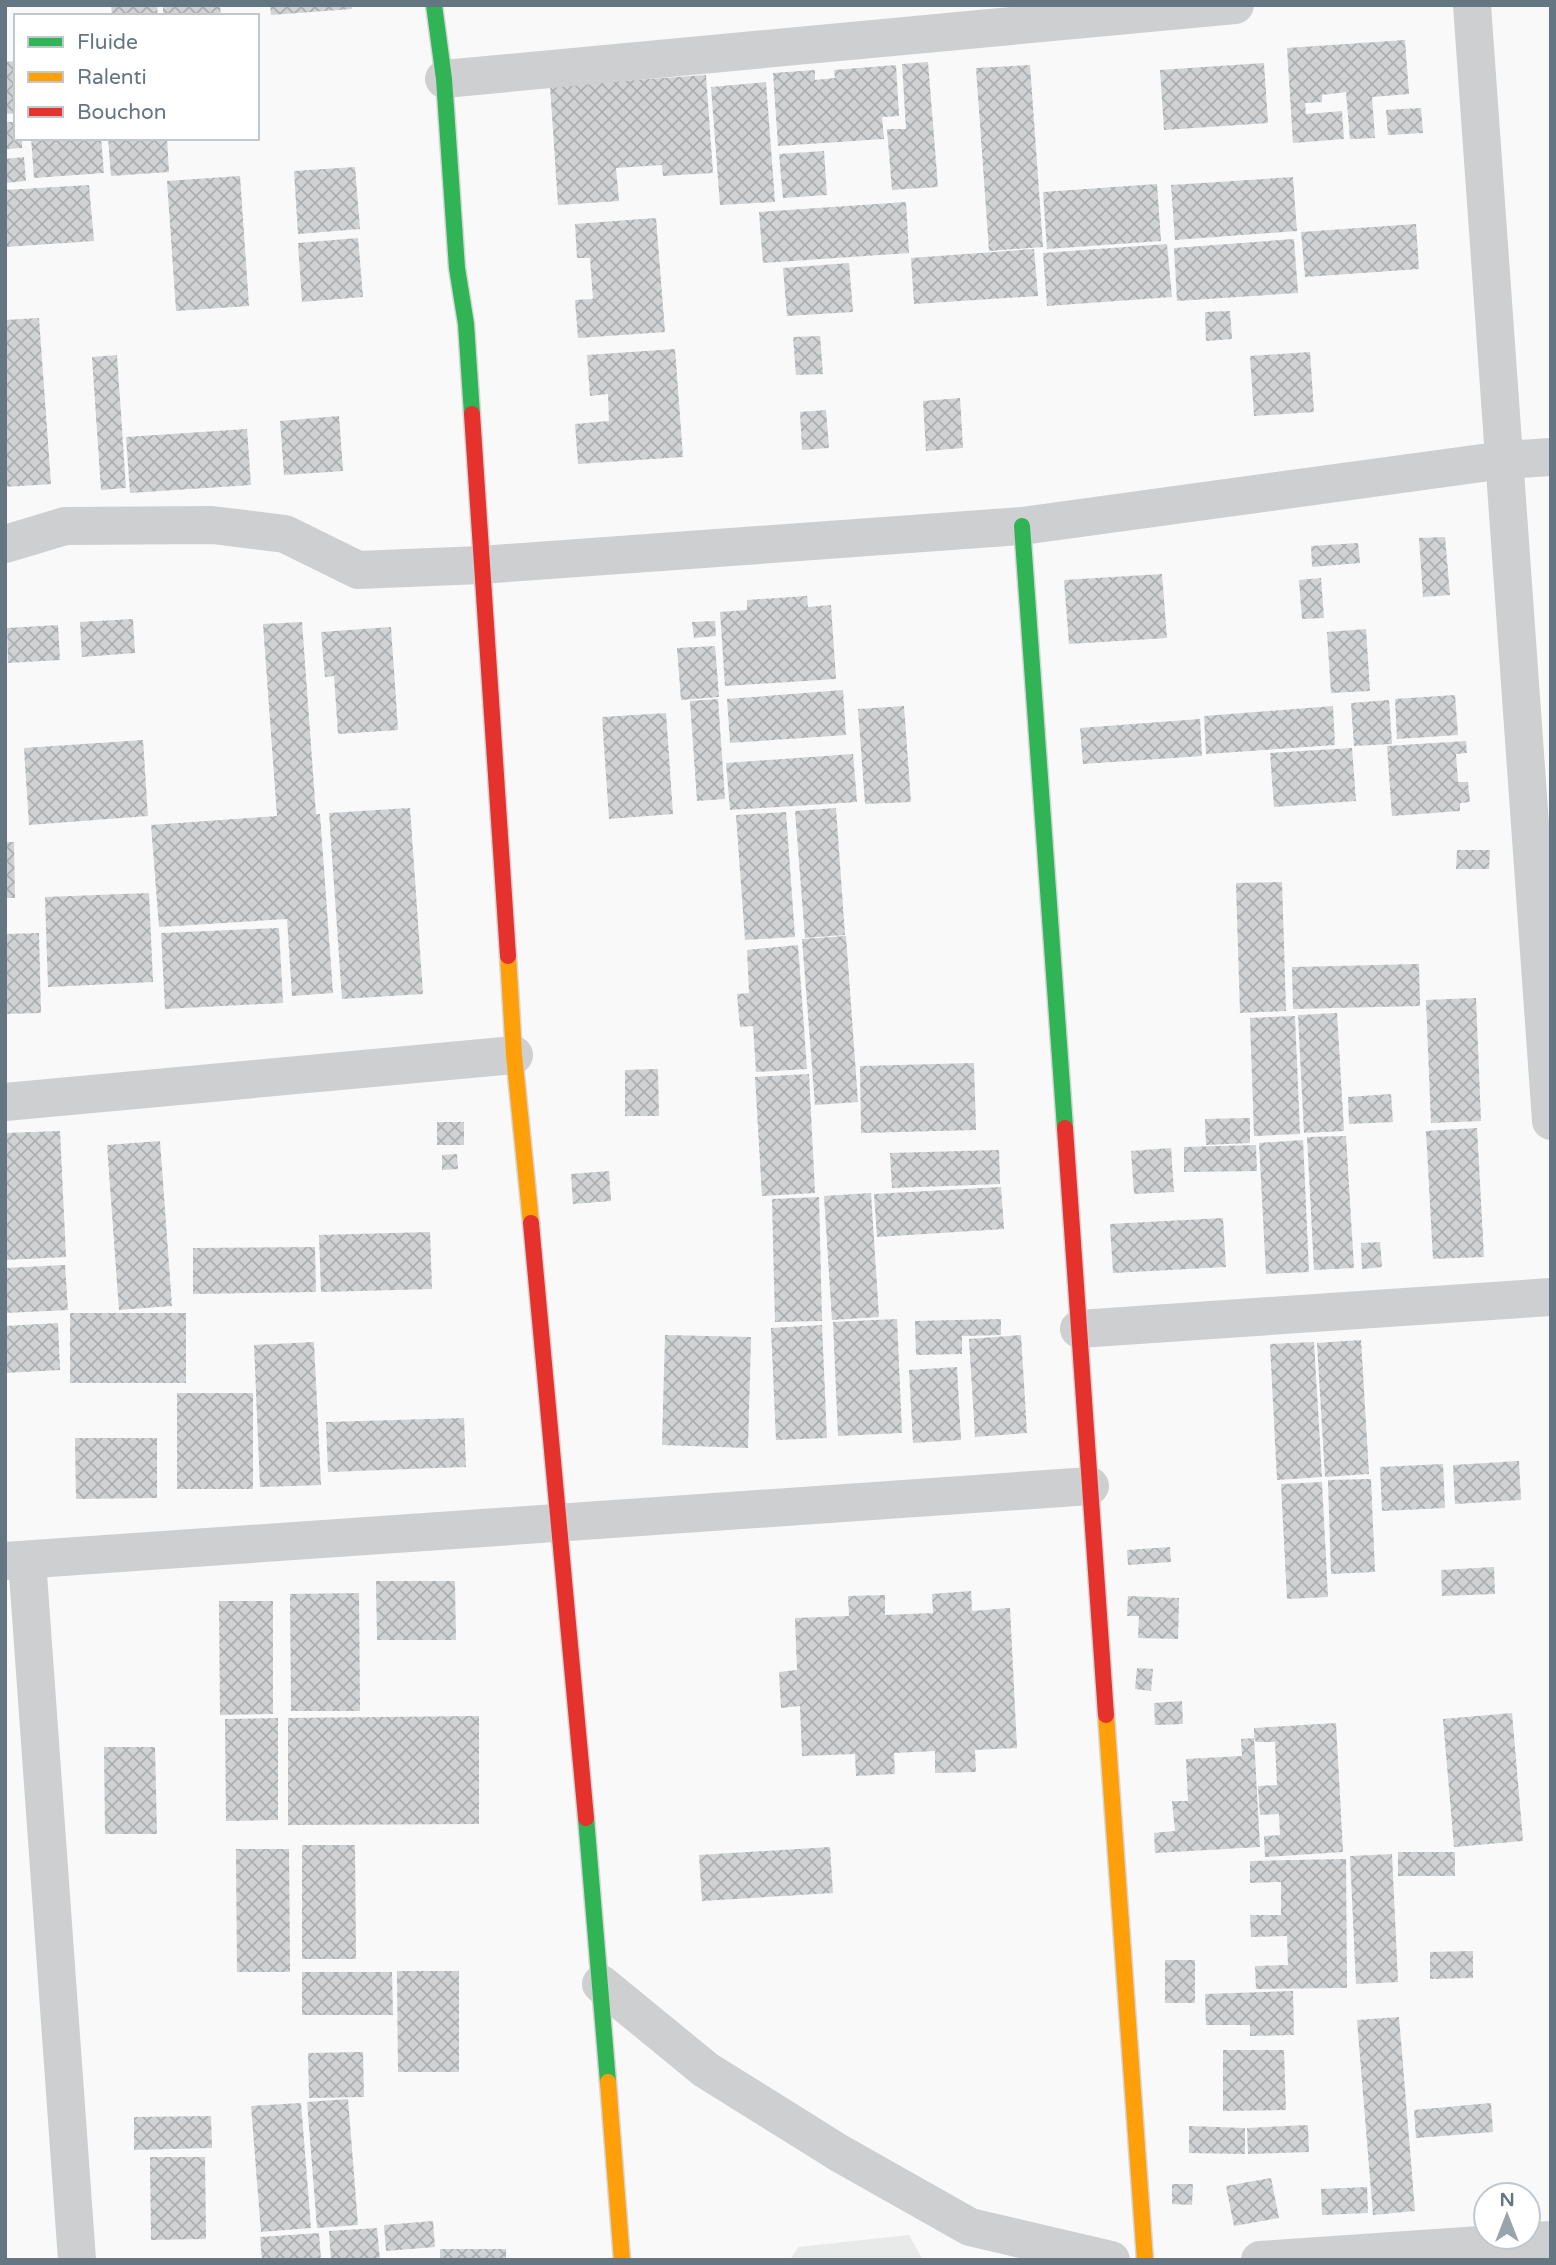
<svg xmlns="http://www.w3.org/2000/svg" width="1556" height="2265" font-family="'Varela Round',sans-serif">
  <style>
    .built { fill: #e8e9e9 }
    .building { fill: url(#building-cross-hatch) }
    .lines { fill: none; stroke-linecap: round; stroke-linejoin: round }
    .fast-casing { stroke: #d5d6d7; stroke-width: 19 }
    .slow-casing { stroke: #d5d6d7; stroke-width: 19 }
    .jam-casing { stroke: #d5d6d7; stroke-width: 19 }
    .street { stroke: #cecfd0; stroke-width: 38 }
    .fast { stroke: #30b455; stroke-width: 16 }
    .slow { stroke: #ff9f0a; stroke-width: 16 }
    .jam { stroke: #e5322d; stroke-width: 16 }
  </style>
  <defs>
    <pattern id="building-cross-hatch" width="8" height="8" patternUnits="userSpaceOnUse" patternTransform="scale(1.75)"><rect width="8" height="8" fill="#d0d2d3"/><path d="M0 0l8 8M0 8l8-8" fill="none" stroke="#acafb1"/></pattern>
  </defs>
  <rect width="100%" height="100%" fill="#f9f9f9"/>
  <path class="built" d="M909,2235L923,2260H790L798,2247Z"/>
  <path class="building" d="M111,5H157L158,16H112Z
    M163,5H220L221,16H163Z
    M270,5H352V9L271,15Z
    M1405,40L1409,94L1372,97L1375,138L1350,139L1346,92L1322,95V102L1305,103L1306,114L1342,111L1344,139L1293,143L1287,48Z
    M16,61V113L5,114V62Z
    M928,62L938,187L892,190L887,129H906L902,64Z
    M1264,63L1268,123L1164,130L1160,70Z
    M896,65L899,116L882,117L884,139L778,146L773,73L815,70V80L835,78L834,70Z
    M1030,65L1043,247L989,251L976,68Z
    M706,75L713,173L663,176L662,165L616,168L619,201L558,205L550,86Z
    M766,82L775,202L720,205L711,87Z
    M1421,108L1423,133L1388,135L1386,110Z
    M5,122H16V138H22V148L5,149Z
    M31,138H101L104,173L34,178Z
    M108,138H167L169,172L111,176Z
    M824,151L827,195L783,198L779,154Z
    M24,157L26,181L5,183V159Z
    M355,167L360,229L298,234L294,171Z
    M240,176L249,306L176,311L167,181Z
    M1293,177L1297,231L1175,240L1171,185Z
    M1157,184L1161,241L1047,249L1043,192Z
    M89,185L94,241L5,247V190Z
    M906,202L909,253L763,263L759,212Z
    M656,218L665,332L578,338L575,300L593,299L590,258H577L575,224Z
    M1416,224L1419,269L1305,277L1301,232Z
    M358,238L363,297L302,302L298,243Z
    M1294,239L1298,293L1177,301L1174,248Z
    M1167,244L1172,297L1047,306L1043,253Z
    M1034,249L1038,296L914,304L911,258Z
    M849,263L853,312L787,316L783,268Z
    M1230,311L1232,339L1206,341L1205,312Z
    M39,318L51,484L5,487V320Z
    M820,336L823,374L796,375L793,337Z
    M675,349L683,457L578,464L575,424L609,421L608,394L590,396L587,355Z
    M1310,352L1314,412L1254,416L1250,356Z
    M117,355L126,488L101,490L92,357Z
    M960,398L963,448L926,451L923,401Z
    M826,410L829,448L802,450L800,412Z
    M339,416L343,471L284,475L280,421Z
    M247,429L251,485L130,493L126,437Z
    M1445,537L1450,595L1423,597L1419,538Z
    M1358,543L1360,563L1312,567L1311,546Z
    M1162,574L1167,638L1069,644L1064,580Z
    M1321,578L1324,618L1302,619L1299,580Z
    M807,596L808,607L831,605L836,679L725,686L720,612L747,610V600Z
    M133,619L135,653L82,657L80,622Z
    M715,621L716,636L694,638L692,622Z
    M302,622L316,814H320L333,993L292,996L287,919L159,927L151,825L277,816L263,624Z
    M58,625L60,660L8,663L7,628Z
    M391,627L398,730L338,734L334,676L325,677L321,632Z
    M1366,629L1370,691L1331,693L1327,632Z
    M715,646L719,697L681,700L677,648Z
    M843,690L846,735L730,743L727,699Z
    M1455,695L1458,735L1397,739L1395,699Z
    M718,699L725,799L697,801L690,701Z
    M1389,700L1392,744L1354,746L1351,703Z
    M904,706L911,802L865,804L858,709Z
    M1333,706L1335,745L1206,754L1204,716Z
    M666,713L673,814L609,819L602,717Z
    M1200,719L1202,756L1083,764L1080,728Z
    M143,740L148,816L29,825L24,748Z
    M1466,741L1467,753L1456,754L1458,782H1468L1470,802L1460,803V811L1392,816L1387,746Z
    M1352,748L1356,801L1274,807L1270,753Z
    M853,754L857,802L730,810L726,763Z
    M410,808L423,994L342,999L329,813Z
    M836,808L845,935L805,938L795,811Z
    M786,812L795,937L745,940L736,815Z
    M5,842H14L15,898H5Z
    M1457,850H1490L1489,869H1456Z
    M1282,882L1286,1011L1240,1013L1236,883Z
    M149,893L153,982L48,987L45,897Z
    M279,928L283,1003L165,1009L161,933Z
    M39,933L41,1013L5,1014V934Z
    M846,936L858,1102L815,1105L802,939Z
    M798,945L807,1069L756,1072L753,1026L740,1027L737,994L749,993L747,950Z
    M1419,964L1420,1006L1293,1009L1292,967Z
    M1476,998L1481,1121L1431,1123L1426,1000Z
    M1337,1013L1344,1131L1304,1133L1298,1015Z
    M1295,1016L1300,1134L1254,1136L1250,1018Z
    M974,1063L976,1130L861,1133L860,1066Z
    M658,1069L659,1116H625V1070Z
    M809,1074L815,1193L762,1196L755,1077Z
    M1391,1094L1393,1122L1349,1124L1348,1097Z
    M1250,1118V1143L1206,1145L1205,1119Z
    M437,1122H464V1145H437Z
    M1477,1128L1484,1257L1433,1259L1426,1131Z
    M60,1131L66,1257L5,1260V1133Z
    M1346,1136L1354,1268L1314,1270L1307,1137Z
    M1303,1140L1309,1272L1266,1274L1259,1143Z
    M160,1141L172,1306L119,1310L107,1145Z
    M1256,1145L1257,1171L1184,1172V1147Z
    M1171,1148L1174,1192L1134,1194L1131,1151Z
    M999,1150L1000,1184L892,1188L890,1153Z
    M457,1154L458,1169L442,1170V1155Z
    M609,1171L611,1201L573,1204L571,1174Z
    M1001,1187L1004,1229L877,1237L874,1194Z
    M871,1193L879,1317L832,1320L824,1196Z
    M819,1197L822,1321L775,1322L772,1199Z
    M1223,1218L1226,1267L1113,1273L1110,1224Z
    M430,1232L432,1289L321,1292L319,1235Z
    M1380,1242L1382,1267L1362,1269L1361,1243Z
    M315,1247L316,1292L193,1294V1248Z
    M65,1265L68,1310L5,1313V1268Z
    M70,1313H186V1383H70Z
    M897,1319L902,1433L838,1436L833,1322Z
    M1001,1319V1335L962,1336V1354L916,1355L915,1321Z
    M58,1323L60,1370L5,1373V1326Z
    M822,1325L827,1438L776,1440L771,1328Z
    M665,1335L751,1337L748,1448L662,1445Z
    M1021,1335L1027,1433L975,1437L969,1339Z
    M1361,1340L1369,1474L1325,1477L1317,1343Z
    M314,1342L321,1485L260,1487L254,1345Z
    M1314,1342L1322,1477L1277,1480L1270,1344Z
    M957,1367L961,1440L913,1443L909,1370Z
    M177,1393H253V1489H177Z
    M464,1418L466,1467L328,1472L326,1422Z
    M75,1438H157V1498L76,1499Z
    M1519,1461L1521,1500L1455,1504L1453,1465Z
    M1443,1464L1445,1508L1382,1511L1380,1467Z
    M1371,1479L1375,1572L1331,1574L1328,1480Z
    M1322,1482L1328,1597L1287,1599L1281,1484Z
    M1170,1547L1171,1562L1128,1565L1127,1550Z
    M1494,1567L1495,1594L1442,1596L1441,1570Z
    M376,1581H455L456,1640H377Z
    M971,1591L972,1611L1010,1608L1017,1748L975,1750L976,1772L935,1773V1751L894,1753L895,1774L856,1776L855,1754L802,1756L800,1706L781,1708L779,1672L797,1670L795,1618L849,1616L848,1596L885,1595V1615L933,1613L932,1594Z
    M359,1593L360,1711H291L290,1594Z
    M1128,1596L1179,1598L1178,1639L1138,1638L1139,1616H1127Z
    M219,1601H273V1714L220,1715Z
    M1137,1668L1153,1669L1151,1691L1135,1689Z
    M1182,1701L1183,1724L1155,1725L1154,1703Z
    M1512,1713L1523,1841L1454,1847L1443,1719Z
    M479,1716V1824L288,1825V1718Z
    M278,1718V1820L226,1821L225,1719Z
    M1336,1723L1343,1852L1265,1857L1264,1836L1280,1835L1279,1814L1260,1815L1258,1786L1277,1785L1275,1742H1256L1254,1738L1260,1847L1155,1853L1154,1833L1175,1831L1172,1801H1188L1186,1759L1242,1756L1241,1739L1254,1738V1728Z
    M104,1747H155L157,1834H105Z
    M302,1845H355L356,1959H302Z
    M830,1847L833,1893L702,1901L699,1855Z
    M236,1849H289L290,1972H237Z
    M1398,1852H1455V1876H1398Z
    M1392,1854L1398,1982L1356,1984L1350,1856Z
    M1346,1859L1347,1988L1256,1989L1255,1966L1288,1965L1287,1936L1251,1937L1250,1915H1281V1882L1250,1883V1861Z
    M1473,1951V1978L1430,1979V1952Z
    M1165,1960H1195V2003H1165Z
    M397,1971H459V2072H398Z
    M302,1972H392L393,2015H302Z
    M1293,1991L1294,2035L1250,2036V2025H1206L1205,1994Z
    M1399,2017L1415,2211L1373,2215L1357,2020Z
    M1223,2050H1284L1286,2110L1223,2111Z
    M363,2052L364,2097L309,2098L308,2053Z
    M348,2099L358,2225L317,2228L307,2102Z
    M301,2103L311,2228L261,2232L251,2106Z
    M1491,2103L1493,2132L1416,2138L1414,2110Z
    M211,2116L212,2148L134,2150V2117Z
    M1308,2125L1309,2152L1248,2154L1247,2128Z
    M1189,2126L1245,2128V2154L1189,2153Z
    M150,2157H205L206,2239L151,2240Z
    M1271,2178L1279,2218L1234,2226L1226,2186Z
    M1172,2184H1193L1192,2205L1172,2204Z
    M1367,2187L1368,2213L1322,2215L1321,2189Z
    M433,2221L435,2247L386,2251L384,2225Z
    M377,2228L380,2260H331L329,2231Z
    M319,2233L321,2260H262L260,2237Z
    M440,2249H506V2260H440Z"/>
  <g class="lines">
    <defs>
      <path id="fast" d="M434,5L444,79L457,268L466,324L472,414
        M1022,526L1065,1128
        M586,1818L608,2082"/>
      <path id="slow" d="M508,956L514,1055L531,1223
        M1106,1715L1145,2260
        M608,2082L622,2260"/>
      <path id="jam" d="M472,414L508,956
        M1065,1128L1106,1715
        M531,1223L586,1818"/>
    </defs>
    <use href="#fast" class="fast-casing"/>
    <use href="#slow" class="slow-casing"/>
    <use href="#jam" class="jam-casing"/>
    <path class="street" d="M1472,5L1551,1121
      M444,79L1235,5
      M5,544L65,526L212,525L285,534L358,570L481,565L1022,526L1504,460L1551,457
      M5,1102L514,1055
      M1079,1329L1551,1297
      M27,1560L77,2260
      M5,1561L1090,1486
      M601,1984L706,2070L839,2153L970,2227L1111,2260
      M1260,2260L1551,2240"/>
    <use href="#fast" class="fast"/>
    <use href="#slow" class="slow"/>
    <use href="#jam" class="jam"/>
  </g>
  <rect width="1556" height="2265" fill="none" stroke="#657683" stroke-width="14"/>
  <rect x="14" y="14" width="245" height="126" fill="#ffffff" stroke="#c1c8cd" stroke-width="2"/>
  <rect x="28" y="37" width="35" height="10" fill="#30b455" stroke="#c1c8cd" stroke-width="2"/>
  <text x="77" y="49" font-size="21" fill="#657683">Fluide</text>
  <rect x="28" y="72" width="35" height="10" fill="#ff9f0a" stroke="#c1c8cd" stroke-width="2"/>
  <text x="77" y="84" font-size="21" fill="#657683">Ralenti</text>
  <rect x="28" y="107" width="35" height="10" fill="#e5322d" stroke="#c1c8cd" stroke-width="2"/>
  <text x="77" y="119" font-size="21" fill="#657683">Bouchon</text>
  <g transform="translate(1507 2216)"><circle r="33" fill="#ffffff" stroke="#c1c8cd" stroke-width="2"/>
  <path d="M0-5L12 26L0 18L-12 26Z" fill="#99a4ac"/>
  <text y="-10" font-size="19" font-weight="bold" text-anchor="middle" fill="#657683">N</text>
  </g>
</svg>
